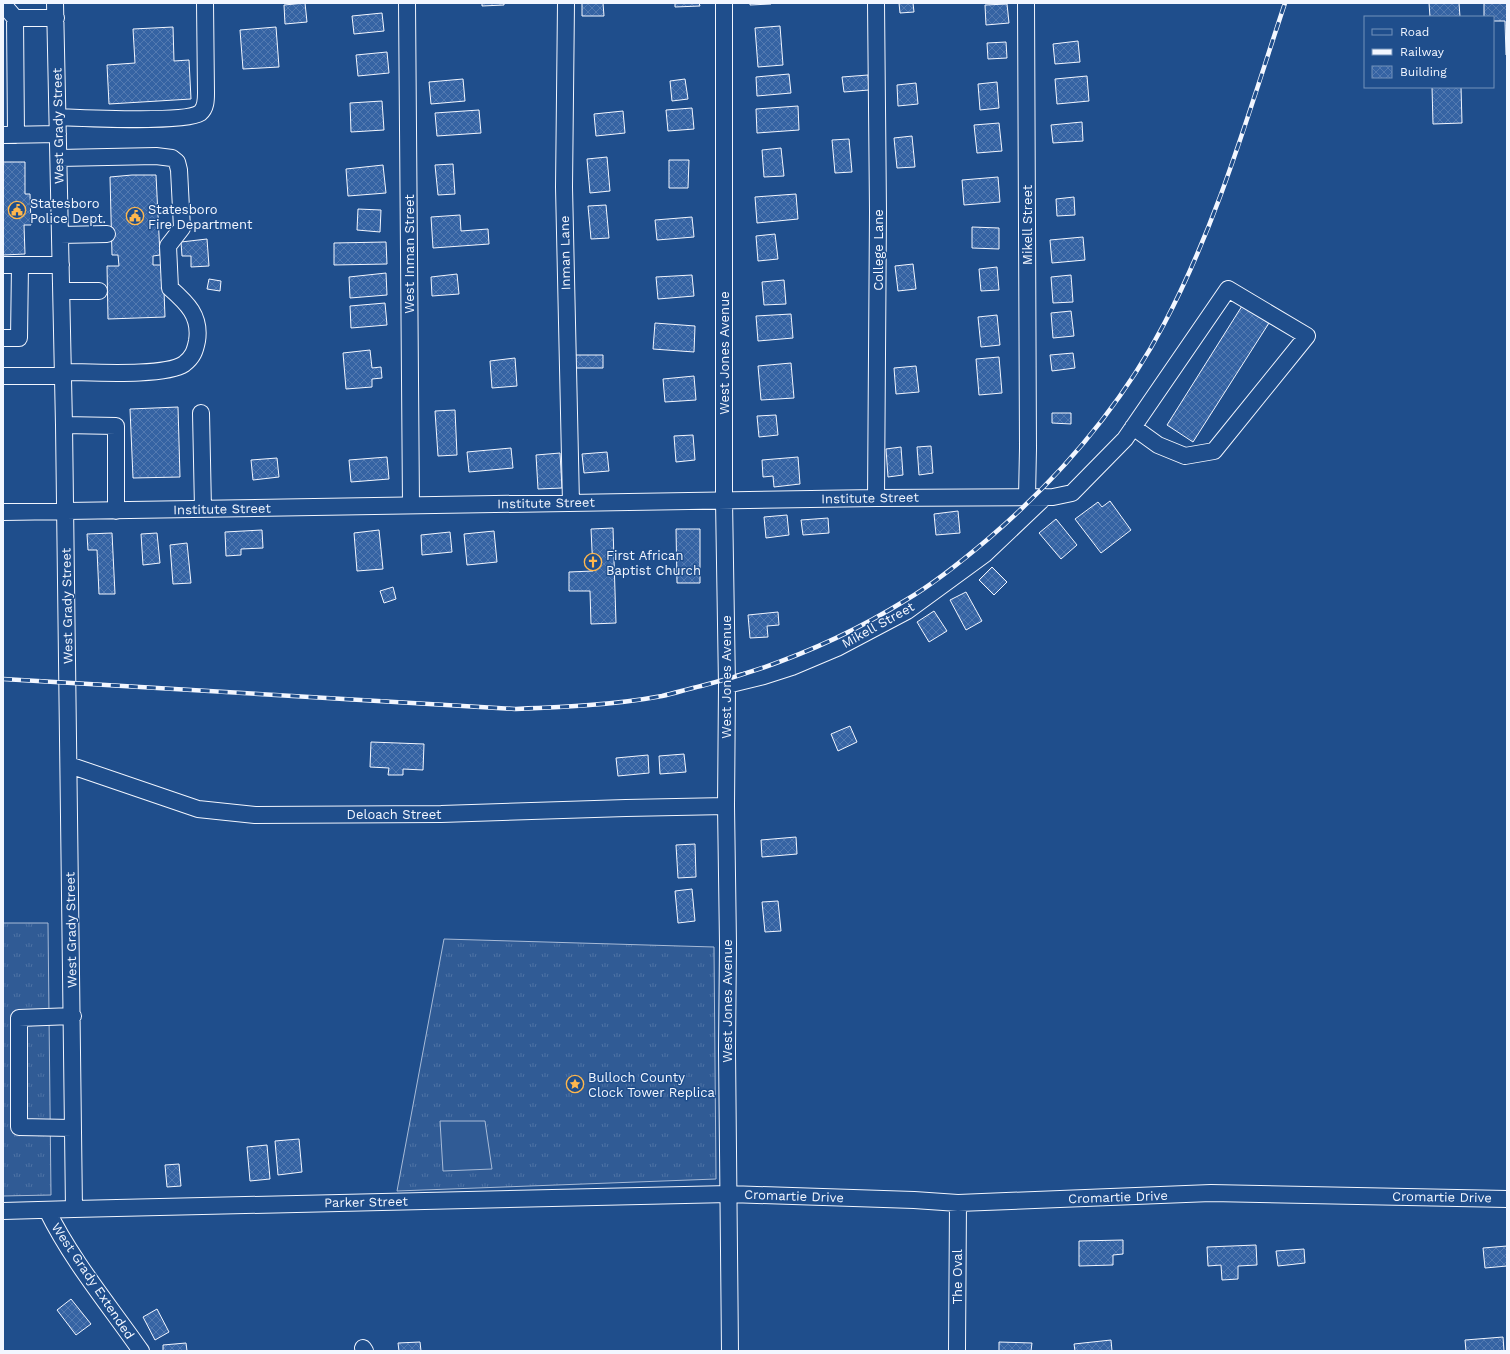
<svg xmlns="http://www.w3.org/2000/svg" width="1510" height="1354" font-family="'Work Sans',sans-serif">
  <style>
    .grass { fill: url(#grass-tufts); stroke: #a8bbd7 }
    .built { fill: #305b95; stroke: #a8bbd7 }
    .building { fill: url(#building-cross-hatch); stroke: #f2f6ff }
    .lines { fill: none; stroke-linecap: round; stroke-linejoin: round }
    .minor-casing { stroke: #f2f6ff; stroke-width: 18 }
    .minor { stroke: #1f4e8c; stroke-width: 16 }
    .rail-casing { stroke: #f2f6ff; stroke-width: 4.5 }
    .rail { stroke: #1f4e8c; stroke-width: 3; stroke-dasharray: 9; stroke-linecap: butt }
    .labels { text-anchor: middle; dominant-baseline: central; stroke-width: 3; stroke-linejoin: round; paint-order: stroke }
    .street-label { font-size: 13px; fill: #f2f6ff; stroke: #1f4e8c }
    .poi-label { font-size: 13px; fill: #f2f6ff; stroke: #1f4e8c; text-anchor: start }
  </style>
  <defs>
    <pattern id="grass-tufts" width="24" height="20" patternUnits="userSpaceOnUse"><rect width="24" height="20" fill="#305b95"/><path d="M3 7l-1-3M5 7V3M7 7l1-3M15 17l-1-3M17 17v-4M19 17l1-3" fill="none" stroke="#4e73a5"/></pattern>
    <pattern id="building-cross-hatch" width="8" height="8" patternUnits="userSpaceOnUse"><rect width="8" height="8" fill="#3563a3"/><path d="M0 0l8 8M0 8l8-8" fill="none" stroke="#537ab1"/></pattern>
  </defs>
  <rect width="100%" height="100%" fill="#1f4e8c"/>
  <path class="grass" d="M3,923H48L51,1195L3,1196Z
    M444,939L714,947L716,1179L397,1191Z"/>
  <path class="built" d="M440,1121H485L492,1169L443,1171Z"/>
  <path class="building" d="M305,3L307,22L285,24L284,5Z
    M482,3H504V5L482,6Z
    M582,3H603L604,16H582Z
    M675,3H699L700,6L675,7Z
    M750,3H771V4L750,5Z
    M899,3H913L914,12L900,13Z
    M1429,3H1459L1460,17H1430Z
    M1484,3H1507V55H1506L1505,21H1493V17H1484Z
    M1007,4L1009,23L986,25L985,5Z
    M382,13L384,31L354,34L352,16Z
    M780,26L783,65L758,67L755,28Z
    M173,27L174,61L189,60L191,99L109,104L107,65L135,63L133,29Z
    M276,27L279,67L243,69L240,30Z
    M1078,41L1080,62L1055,64L1053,44Z
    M1006,42L1007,58L988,59L987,43Z
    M387,52L389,73L358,76L356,55Z
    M789,74L791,93L757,96L756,77Z
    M868,75L869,90L844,92L842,77Z
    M1087,76L1089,101L1057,104L1055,79Z
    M463,79L465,101L431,104L429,82Z
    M685,79L688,99L672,101L670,81Z
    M997,82L999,108L980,110L978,84Z
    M916,83L918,104L898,106L897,85Z
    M1432,87H1461L1462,123L1433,124Z
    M382,101L384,130L351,132L350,103Z
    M798,106L799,130L757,133L756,109Z
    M692,108L694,129L668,131L666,110Z
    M479,110L481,133L437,136L435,113Z
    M623,111L625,133L596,136L594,114Z
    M1082,122L1083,141L1053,143L1051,125Z
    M999,123L1002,151L977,153L974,125Z
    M912,136L915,167L897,168L894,138Z
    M849,139L852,172L835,173L832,140Z
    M781,148L784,176L764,177L762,150Z
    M607,157L610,191L590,193L587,159Z
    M669,160H689L688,188H669Z
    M3,162H25V194H30L31,225H24L25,254L3,255Z
    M453,164L455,194L438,195L435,165Z
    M383,165L386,193L348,196L346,169Z
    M132,175H156L160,255L153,256V265H163L165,317L108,319L107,266H119L118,255H112L110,177Z
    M998,177L1000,202L964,205L962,180Z
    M796,194L798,219L757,223L755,197Z
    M1074,197L1075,215L1057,216L1056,199Z
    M606,205L609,238L591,239L588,206Z
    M358,209L381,210L380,232L357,230Z
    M460,215L461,231L488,229L489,244L433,248L431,217Z
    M692,217L694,237L657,240L655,220Z
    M972,227L999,228V249L972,248Z
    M775,234L778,259L758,261L756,236Z
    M1083,237L1085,260L1052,263L1050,240Z
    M207,239L209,266L191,267V256H182L181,242Z
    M386,242L387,264L334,265V243Z
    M913,264L916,289L898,291L895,266Z
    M997,267L999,290L981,291L979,269Z
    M386,273L387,295L350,298L349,277Z
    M457,274L459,294L432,296L431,277Z
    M692,275L694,296L658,299L656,277Z
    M1071,275L1073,302L1053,303L1051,277Z
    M209,279L221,281L220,291L207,289Z
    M784,280L786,304L764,305L762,282Z
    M385,303L387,325L351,328L350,306Z
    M1242,306L1269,323L1193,442L1167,425Z
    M1071,311L1074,336L1053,338L1051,313Z
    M791,314L793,338L758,341L756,316Z
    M997,315L1000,345L981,347L978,317Z
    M655,323L695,326L694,352L653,349Z
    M370,350L372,368L381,367L382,378L372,379V387L346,389L343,353Z
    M1073,353L1075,368L1052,371L1050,355Z
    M572,355H603V368H572Z
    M999,357L1002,393L979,395L976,359Z
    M515,358L517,386L492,388L490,361Z
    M791,363L794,398L761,400L758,366Z
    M916,366L919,392L896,394L894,368Z
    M694,376L696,400L665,402L663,379Z
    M178,407L180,477L133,478L130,409Z
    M455,410L457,455L438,456L435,411Z
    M1052,413H1071V424L1052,423Z
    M776,415L778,435L759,437L757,416Z
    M693,435L695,460L676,462L674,436Z
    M931,446L933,473L919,475L917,447Z
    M901,447L903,475L888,477L886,449Z
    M511,448L513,468L469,472L467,452Z
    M607,452L609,471L584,473L582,454Z
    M560,453L562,488L538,489L536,455Z
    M387,457L389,479L351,482L349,460Z
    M798,457L800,484L774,487L773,476L763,477L762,460Z
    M277,458L279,477L253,480L251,460Z
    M1110,501L1131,530L1101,553L1075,519L1098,502L1102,507Z
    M958,511L960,533L936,535L934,514Z
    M787,515L789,535L766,538L764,517Z
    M828,518L829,533L803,535L801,520Z
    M1056,519L1077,545L1061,559L1039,533Z
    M613,528L616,623L591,624L590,591H569V572L593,571L591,529Z
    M676,529H700V583H677Z
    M262,530L263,548L241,549V555L226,556L225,532Z
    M379,530L383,569L357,571L354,533Z
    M494,531L497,562L467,565L464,534Z
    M450,532L452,552L422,555L421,535Z
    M112,533L115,594H99L97,550H88L87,534Z
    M157,533L160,563L143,565L141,534Z
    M187,543L191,583L173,584L170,545Z
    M992,567L1007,582L994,595L979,580Z
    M393,587L396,599L384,603L380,591Z
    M966,592L982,621L966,630L950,600Z
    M934,611L947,631L929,642L917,622Z
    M778,612L779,625L767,626L768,637L750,638L748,615Z
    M850,726L857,742L838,751L831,734Z
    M371,742L424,744L423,770L403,769V775H388L389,768L370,767Z
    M684,754L686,772L660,774L659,756Z
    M648,755L649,773L618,776L616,758Z
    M796,837L797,854L762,857L761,840Z
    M695,844L696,877L678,878L676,845Z
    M692,889L695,921L678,923L675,891Z
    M778,901L781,931L765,932L762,902Z
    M299,1139L302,1172L278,1175L275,1141Z
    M267,1145L270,1179L250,1181L247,1147Z
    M179,1164L181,1186L167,1187L165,1165Z
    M1123,1240V1254L1113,1255V1265L1079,1266V1241Z
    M1256,1245L1257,1265L1238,1266V1279L1222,1280L1221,1265L1208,1266L1207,1247Z
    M1507,1246V1266L1485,1268L1483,1248Z
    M1304,1249L1305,1263L1278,1266L1276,1251Z
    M71,1299L91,1324L76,1335L57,1310Z
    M157,1309L169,1332L155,1340L143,1317Z
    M1503,1337L1504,1351H1466L1465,1340Z
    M1111,1340L1112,1351H1075L1074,1344Z
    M420,1342L421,1351H399L398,1343Z
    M999,1342L1032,1343L1031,1351H999Z
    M186,1343L187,1351H163V1345Z"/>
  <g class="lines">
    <defs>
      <path id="minor" d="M55,3L64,425L74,1209
        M407,3L411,505
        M566,3L564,187L571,503
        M724,3V501L727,685L726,806L728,944L727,1050L730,1351
        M1026,3L1028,448L1027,497
        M3,4L15,18L16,135
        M15,18H56
        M58,117C82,118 185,123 200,113C206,108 206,100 206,93L205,3
        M3,135L58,134
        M59,158L156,156L172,158L177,162L179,170L182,228L168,246L170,288C187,303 201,316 197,341C195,351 193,357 184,364C165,377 89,372 64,372
        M60,235L107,234
        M3,265H61
        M62,291H99
        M3,338H19L20,265
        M3,376H63
        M201,413L203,509
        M64,425L116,426V511
        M876,498L878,212L876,3
        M3,512L876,498L1053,497L1072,493L1125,439L1228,289L1307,336L1214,451L1185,456L1158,445L1133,427
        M727,685L764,676L792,667L837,648L907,611L985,554L1045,497
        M69,765L198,809L255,815L441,814L626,808L726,806
        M72,1128L19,1127V1018L73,1016
        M47,1210C72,1261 109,1305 141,1351
        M3,1211L74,1209L729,1194L914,1200L958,1203L1211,1193L1507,1199
        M363,1348L365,1351
        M957,1351L958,1203"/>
    </defs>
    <use href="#minor" class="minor-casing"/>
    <use href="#minor" class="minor"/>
    <defs>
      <path id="rail" d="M3,679L515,709C564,707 614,705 662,696C675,693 688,689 701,686C773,668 843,639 906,600C935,583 962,561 988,539C1059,478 1121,406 1164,324C1218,222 1249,111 1285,3"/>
    </defs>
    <use href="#rail" class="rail-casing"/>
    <use href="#rail" class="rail"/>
  </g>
  <defs>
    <symbol id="civic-ring" viewBox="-11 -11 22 22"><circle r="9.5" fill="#1f4e8c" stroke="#ffb74d" stroke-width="1.5"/><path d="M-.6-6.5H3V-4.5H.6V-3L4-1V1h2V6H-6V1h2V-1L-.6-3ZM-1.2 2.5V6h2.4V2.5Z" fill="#ffb74d"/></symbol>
    <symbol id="church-ring" viewBox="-11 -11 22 22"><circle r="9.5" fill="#1f4e8c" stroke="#ffb74d" stroke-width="1.5"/><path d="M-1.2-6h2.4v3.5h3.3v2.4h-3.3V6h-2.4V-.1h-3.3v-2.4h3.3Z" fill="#ffb74d"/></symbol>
    <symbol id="sight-ring" viewBox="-11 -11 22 22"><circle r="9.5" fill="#1f4e8c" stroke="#ffb74d" stroke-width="1.5"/><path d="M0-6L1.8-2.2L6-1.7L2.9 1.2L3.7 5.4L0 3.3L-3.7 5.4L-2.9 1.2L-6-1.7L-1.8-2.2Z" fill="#ffb74d"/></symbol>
  </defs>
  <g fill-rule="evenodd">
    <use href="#civic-ring" x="7" y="200" width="20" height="20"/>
    <use href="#civic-ring" x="125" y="206" width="20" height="20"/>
    <use href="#church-ring" x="583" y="552" width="20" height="20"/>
    <use href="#sight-ring" x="565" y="1074" width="20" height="20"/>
  </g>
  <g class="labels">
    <g class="street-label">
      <text transform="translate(58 126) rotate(-91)">West Grady Street</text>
      <text transform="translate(1027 225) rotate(-90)">Mikell Street</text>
      <text transform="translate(878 250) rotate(-90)">College Lane</text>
      <text transform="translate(565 253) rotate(-91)">Inman Lane</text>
      <text transform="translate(409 254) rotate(-90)">West Inman Street</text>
      <text transform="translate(724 353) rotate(-90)">West Jones Avenue</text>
      <text transform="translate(870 498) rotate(-1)">Institute Street</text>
      <text transform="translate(546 503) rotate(-1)">Institute Street</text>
      <text transform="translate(222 509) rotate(-1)">Institute Street</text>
      <text transform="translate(67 606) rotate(-91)">West Grady Street</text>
      <text transform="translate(878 625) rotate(-29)">Mikell Street</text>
      <text transform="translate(726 677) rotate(-90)">West Jones Avenue</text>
      <text x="394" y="814">Deloach Street</text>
      <text transform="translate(71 930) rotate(-91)">West Grady Street</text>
      <text transform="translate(727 1001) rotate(-90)">West Jones Avenue</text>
      <text transform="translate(794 1196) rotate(2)">Cromartie Drive</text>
      <text transform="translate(1118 1197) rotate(-2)">Cromartie Drive</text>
      <text transform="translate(1442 1197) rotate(1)">Cromartie Drive</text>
      <text transform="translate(366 1202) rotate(-1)">Parker Street</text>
      <text transform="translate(957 1277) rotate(-90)">The Oval</text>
      <text transform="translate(93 1281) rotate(56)">West Grady Extended</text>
    </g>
    <g class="poi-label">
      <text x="30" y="203">Statesboro<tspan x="30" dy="15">Police Dept.</tspan></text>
      <text x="148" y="209">Statesboro<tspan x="148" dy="15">Fire Department</tspan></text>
      <text x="606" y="555">First African<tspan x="606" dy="15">Baptist Church</tspan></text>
      <text x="588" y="1077">Bulloch County<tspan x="588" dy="15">Clock Tower Replica</tspan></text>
    </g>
  </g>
  <rect width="1510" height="1354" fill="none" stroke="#f2f6ff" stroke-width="8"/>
  <rect x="1364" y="16" width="130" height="72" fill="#1f4e8c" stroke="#7391ba"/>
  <rect x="1372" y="29" width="20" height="6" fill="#1f4e8c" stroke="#7391ba"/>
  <text x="1400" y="36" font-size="12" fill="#f2f6ff">Road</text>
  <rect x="1372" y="49" width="20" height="6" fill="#f2f6ff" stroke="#7391ba"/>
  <text x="1400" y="56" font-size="12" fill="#f2f6ff">Railway</text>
  <rect x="1372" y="66" width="20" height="12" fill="url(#building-cross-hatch)" stroke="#7391ba"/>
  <text x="1400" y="76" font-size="12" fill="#f2f6ff">Building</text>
</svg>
